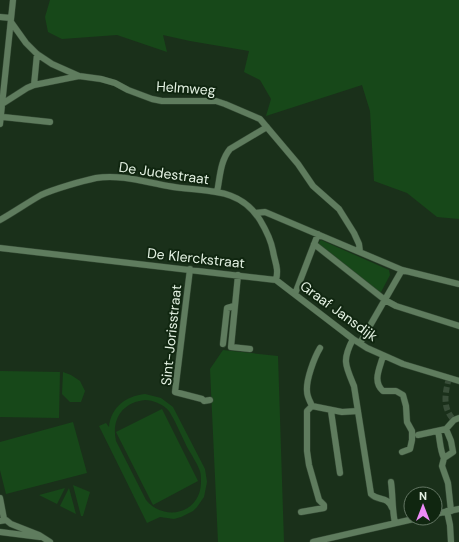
<svg xmlns="http://www.w3.org/2000/svg" width="459" height="542" font-family="'DM Sans',sans-serif">
  <style>
    .green { fill: #174819; fill-rule: evenodd }
    .lines { fill: none; stroke-linecap: round; stroke-linejoin: round }
    .minor-tunnel { stroke: #384d38; stroke-width: 6; stroke-dasharray: 6 3; stroke-linecap: butt }
    .minor-casing { stroke: #364b36; stroke-width: 7 }
    .minor { stroke: #5f7c5e; stroke-width: 6 }
    .labels { text-anchor: middle; dominant-baseline: central; stroke-width: 4; stroke-linejoin: round; paint-order: stroke }
    .street-label { font-size: 14px; fill: #e3f1e2; stroke: #102610 }
  </style>
  <rect width="100%" height="100%" fill="#1a301a"/>
  <path class="green" d="M50,0H459V219L437,217L407,193L374,181L370,111L362,85L266,116L271,99L260,80L244,72L249,51L190,41L163,35L167,52L117,35L62,39L48,32L45,17Z
    M321,240L389,270L390,275L380,294L318,244Z
    M223,350L278,356L284,542H218L210,369Z
    M0,371L60,372L59,418L0,417Z
    M63,372L71,375L80,381L85,391L81,402H70L62,394Z
    M145,394L161,398L173,407L205,469L207,482L204,497L197,507L193,511L181,517L174,519L160,517L147,523L99,426L106,423L109,427C111,407 126,396 145,394ZM145,400C153,400 163,404 169,411C176,422 181,435 187,447C191,454 197,463 200,471C201,474 201,479 201,483C200,514 164,522 146,500L116,441C111,419 123,402 145,400Z
    M162,409L198,481L153,505L116,432Z
    M73,422L87,473L6,494L0,470V442Z
    M73,485L90,492L83,516H81Z
    M65,488L57,504L39,495Z
    M69,488L76,514L60,506Z"/>
  <g class="lines">
    <path class="minor-tunnel" d="M449,378C445,393 442,408 454,420"/>
    <defs>
      <path id="minor" d="M0,17L11,18
        M11,22L26,43L37,54L52,64L79,76L101,79L115,83L128,90L152,99L162,101H216L225,104L260,119L298,164L313,186L339,209L354,233L359,244L360,252
        M34,85L37,54
        M2,104L27,88L34,85L79,76
        M0,115L3,117L50,122
        M0,124L13,0
        M217,192C220,178 220,161 230,149L267,127
        M255,213L265,212L402,270L459,284
        M0,220C14,212 27,203 41,195C54,189 82,181 96,178C120,174 145,182 168,186C204,193 238,185 260,220C266,230 271,240 273,251C275,263 279,268 276,280
        M314,244L385,300L396,306L459,326
        M0,248L276,280L353,339L367,348L403,364L459,381
        M190,269L175,392L202,399L204,401L210,400
        M238,275L231,347L250,349
        M295,294L318,234
        M353,339C342,360 345,365 354,386L371,494C379,502 387,495 392,508
        M360,343L402,270
        M223,344L227,308L234,306
        M383,356C380,368 372,381 383,391H396L403,395L406,406L407,422L412,431V440L410,449L402,452
        M312,406C310,401 307,397 307,391C306,380 314,358 320,348
        M331,411L340,473
        M446,429L451,441L453,452
        M446,429L454,420L459,418
        M438,431C440,439 440,451 444,458
        M418,435L446,429
        M391,482C393,496 392,509 395,523
        M0,498L4,519
        M447,511L450,525L451,542
        M451,511L448,483L442,466L444,458L453,452
        M301,512L324,508V505L319,500L309,465L307,451V411L312,406L342,412L358,411
        M435,514L459,509
        M0,521L6,520L11,524L39,535L50,542
        M0,532L40,537
        M313,542L418,518"/>
    </defs>
    <use href="#minor" class="minor-casing"/>
    <use href="#minor" class="minor"/>
  </g>
  <g class="labels">
    <g class="street-label">
      <text transform="translate(186 88) rotate(4)">Helmweg</text>
      <text transform="translate(164 173) rotate(8)">De Judestraat</text>
      <text transform="translate(196 258) rotate(6)">De Klerckstraat</text>
      <text transform="translate(339 311) rotate(36)">Graaf Jansdijk</text>
      <text transform="translate(171 335) rotate(-84)">Sint-Jorisstraat</text>
    </g>
  </g>
  <g transform="translate(423 506)"><circle r="19" fill="#102610" stroke="#647764"/>
  <path d="M0-3L7 15L0 10L-7 15Z" fill="#ee8bf8"/>
  <text y="-6" font-size="11" font-weight="bold" text-anchor="middle" fill="#e3f1e2">N</text>
  </g>
</svg>
